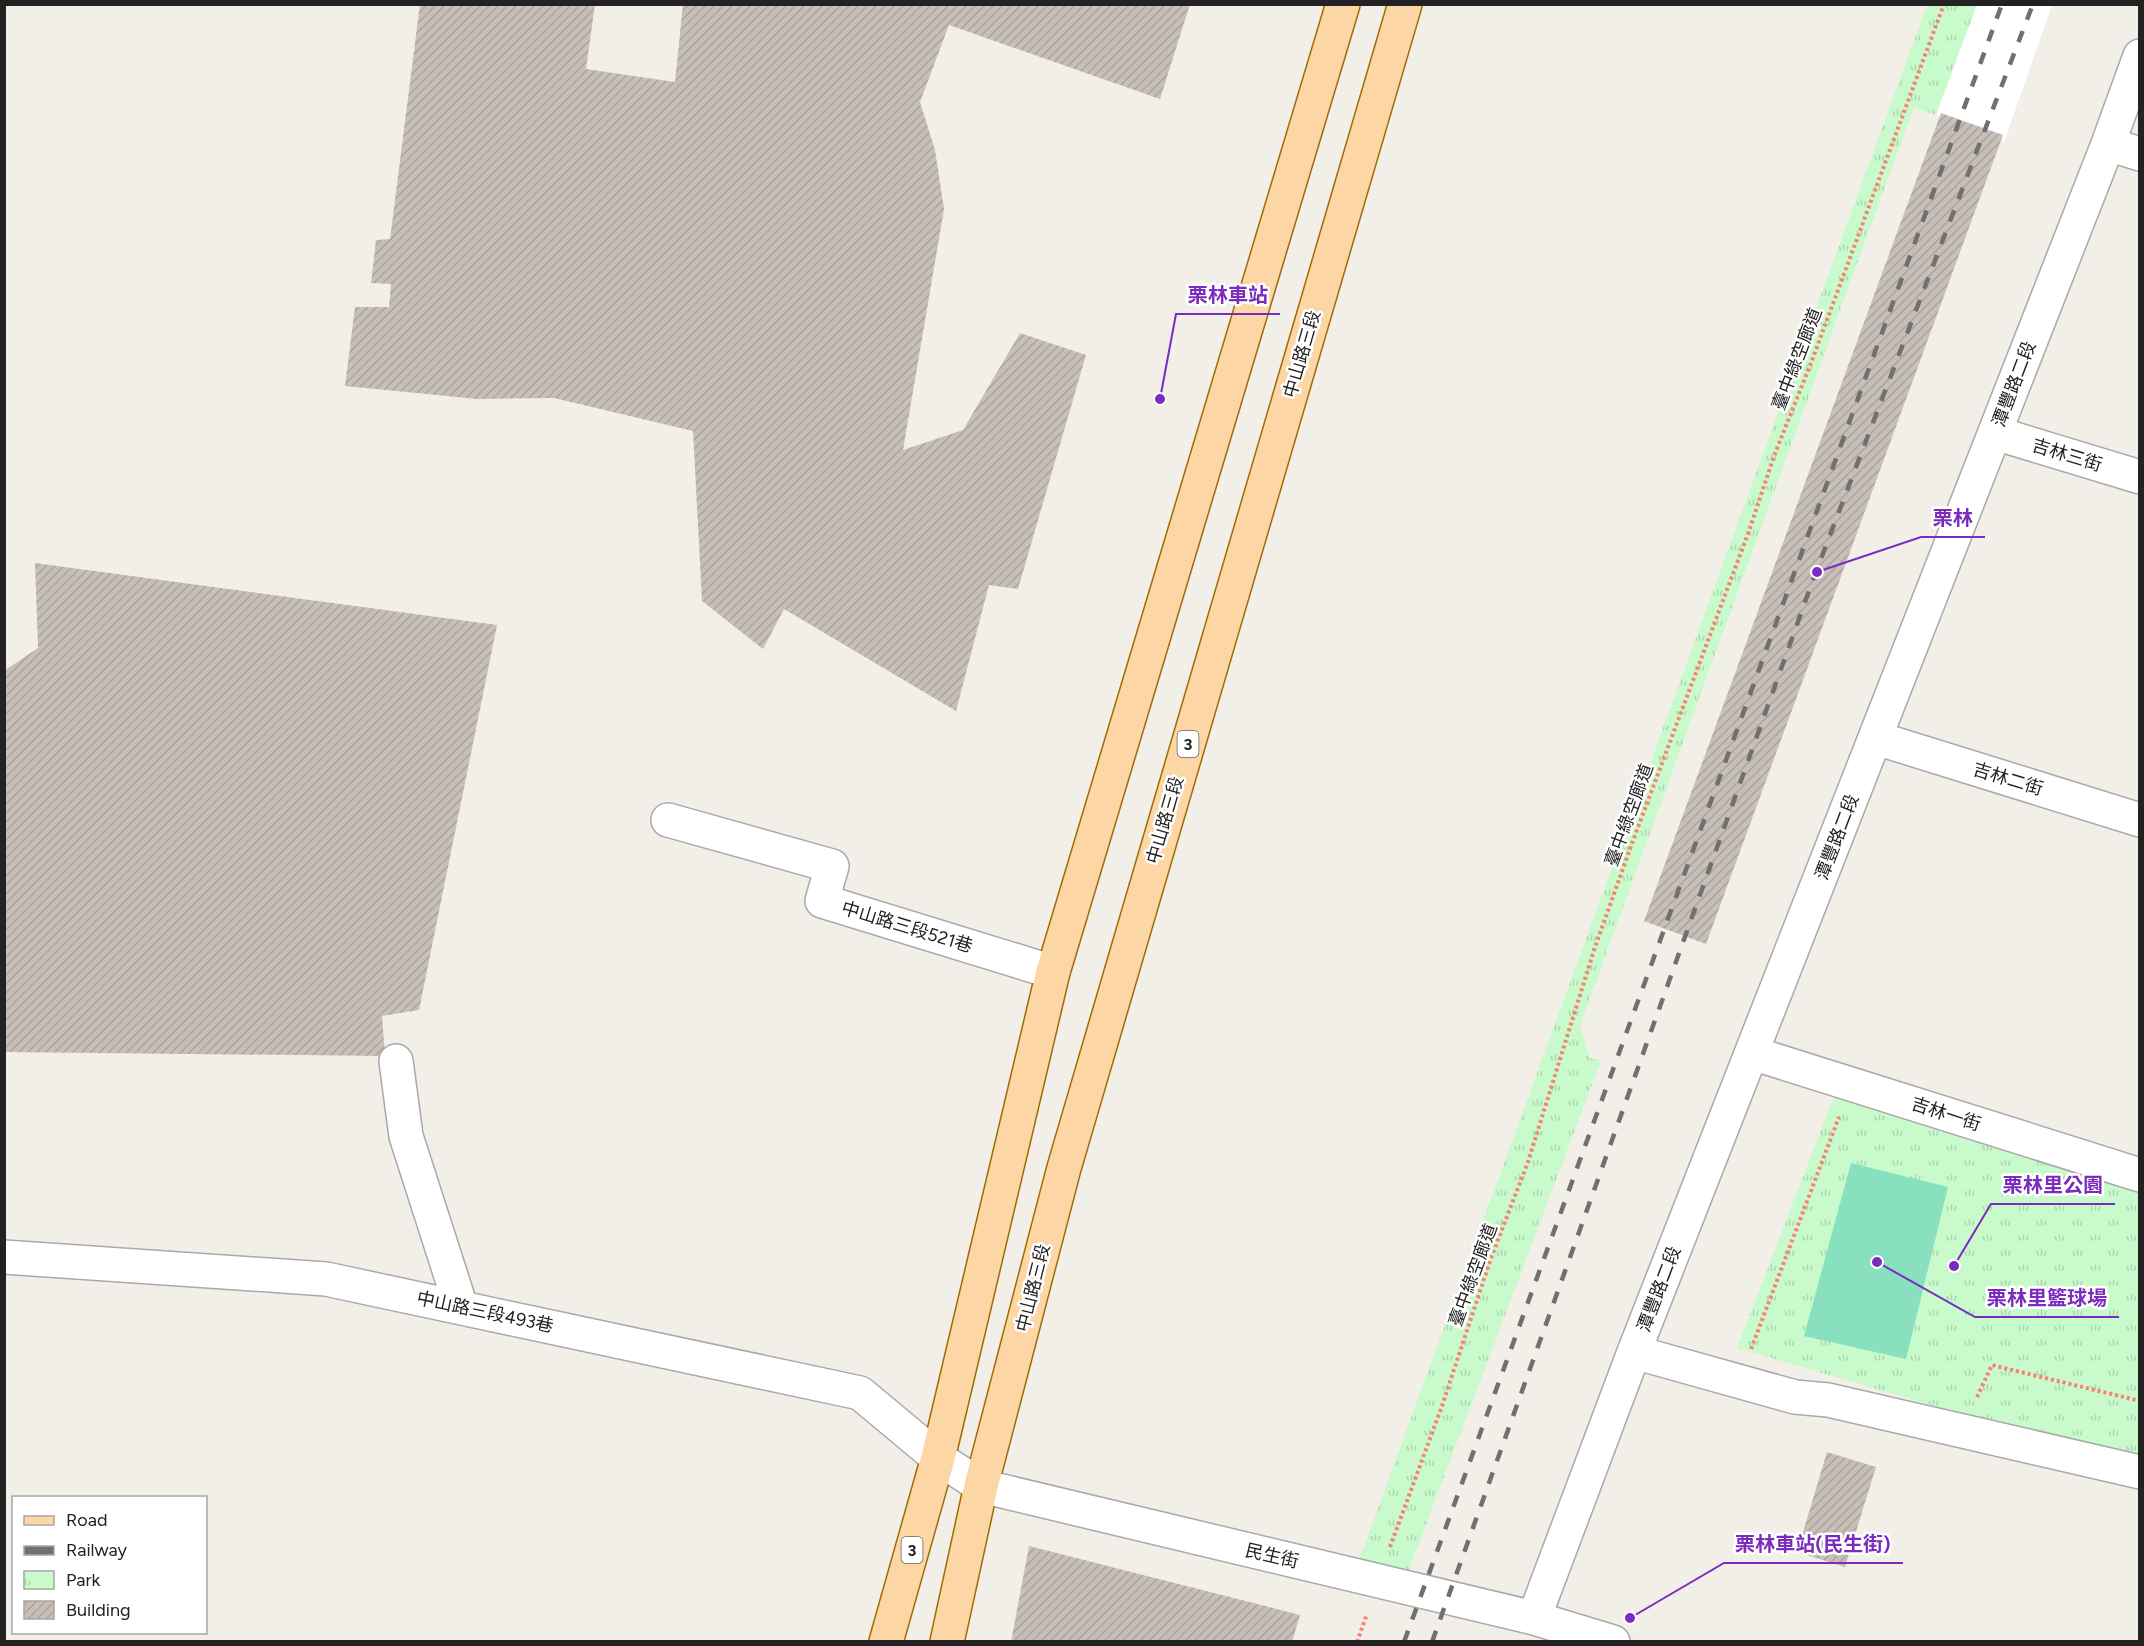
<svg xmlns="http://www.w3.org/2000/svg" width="2144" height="1646" font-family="Figtree,'Noto Sans TC',sans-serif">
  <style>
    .park { fill: url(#park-tufts) }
    .pitch { fill: #88e0be }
    .pier { fill: #fff }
    .building { fill: url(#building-hatch) }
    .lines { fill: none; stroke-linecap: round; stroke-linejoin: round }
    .minor-casing { stroke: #a9a9a9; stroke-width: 36 }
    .major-casing { stroke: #a06b00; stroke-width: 36 }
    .path { stroke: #fa8072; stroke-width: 4; stroke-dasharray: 3 3; stroke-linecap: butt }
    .minor { stroke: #fff; stroke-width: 33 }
    .major { stroke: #fcd6a4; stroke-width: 33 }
    .rail { stroke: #707070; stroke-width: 4.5; stroke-dasharray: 12 12; stroke-linecap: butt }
    .labels { text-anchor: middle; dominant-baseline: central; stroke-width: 5; stroke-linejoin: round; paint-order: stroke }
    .shield { fill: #fff; stroke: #646464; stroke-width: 1.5 }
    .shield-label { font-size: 16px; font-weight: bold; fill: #222 }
    .street-label { font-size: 18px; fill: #222; stroke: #fff }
    .leader { fill: none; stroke: #7b2cbf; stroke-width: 2 }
    .callout-dot { fill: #7b2cbf; stroke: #fff; stroke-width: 2 }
    .callout-label { font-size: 20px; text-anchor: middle; font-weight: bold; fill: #7b2cbf; stroke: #fff; stroke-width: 5; stroke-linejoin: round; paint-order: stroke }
  </style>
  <defs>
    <pattern id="park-tufts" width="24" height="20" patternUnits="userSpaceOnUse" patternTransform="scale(1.5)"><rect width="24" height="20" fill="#c8facc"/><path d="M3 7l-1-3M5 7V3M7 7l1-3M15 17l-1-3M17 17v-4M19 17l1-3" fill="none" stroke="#acd6af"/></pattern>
    <pattern id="building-hatch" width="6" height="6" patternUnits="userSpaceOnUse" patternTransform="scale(1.5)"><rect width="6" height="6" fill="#c7bfb8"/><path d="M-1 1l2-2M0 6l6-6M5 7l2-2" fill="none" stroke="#aba49e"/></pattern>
  </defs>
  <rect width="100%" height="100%" fill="#f2efe9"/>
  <path class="park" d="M1927,5H1977L1936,115L1914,107L1580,1026L1590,1058L1601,1061L1405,1580L1357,1566Z
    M1841,1078L2139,1184V1466L1737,1348Z"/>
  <path class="pitch" d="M1851,1163L1948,1187L1906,1359L1804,1336Z"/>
  <path class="pier" d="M1977,5H2052L2004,142L1936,115Z"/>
  <path class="building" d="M420,4H595L586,69L675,82L683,4H1190L1160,99L949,25L920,102L935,150L944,209L903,450L963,430L1020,333L1086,355L1018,589L989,585L956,711L784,609L763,649L702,601L693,431L554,398L477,399L345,386L355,307H389L391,284L371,283L376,240L390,239Z
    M1941,113L2003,135L1706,944L1644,921Z
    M35,563L497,625L419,1010L382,1016L385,1056L4,1052V671L38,648Z
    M1827,1452L1876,1467L1845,1567L1797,1552Z
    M1029,1546L1300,1615L1292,1642H1011Z"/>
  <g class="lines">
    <defs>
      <path id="minor" d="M2108,144L2140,154
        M1995,433L2140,477
        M1876,738L2140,820
        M668,820L832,866L822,901L1053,972
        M1752,1053L2140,1175
        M396,1061L406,1136L461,1307
        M4,1257L326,1279L860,1393L938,1458L981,1486L1534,1618L1613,1642
        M1634,1352L1795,1397L1828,1400L2140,1472
        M1534,1618L1634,1352L2108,144L2140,56"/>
      <path id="major" d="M886,1642L938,1458L1053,972L1343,4
        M947,1642L981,1486L1064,1168L1405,4"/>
    </defs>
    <use href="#minor" class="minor-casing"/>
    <use href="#major" class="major-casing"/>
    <path class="path" d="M1751,1349L1839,1117
      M1977,1397L1992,1365L2140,1401
      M1390,1547L1442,1406L1491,1258L1528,1162L1594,950L1631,846L1749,531L1774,456L1811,363L1944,4
      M1357,1642L1367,1614"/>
    <use href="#minor" class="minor"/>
    <use href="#major" class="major"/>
    <path class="rail" d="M1404,1642L2002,4
      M1432,1642L1814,577L2033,4"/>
  </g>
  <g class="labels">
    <g class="shield">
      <rect x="1177.5" y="731" width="21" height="26" rx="4.5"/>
      <rect x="901.5" y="1537" width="21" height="26" rx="4.5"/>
    </g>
    <g class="shield-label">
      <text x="1188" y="744">3</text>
      <text x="912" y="1550">3</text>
    </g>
    <g class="street-label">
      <text transform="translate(1302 354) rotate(-74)">中山路三段</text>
      <text transform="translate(1797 359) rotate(-69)">臺中綠空廊道</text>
      <text transform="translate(2014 384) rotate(-69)">潭豐路二段</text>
      <text transform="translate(2067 455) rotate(17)">吉林三街</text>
      <text transform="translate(2008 779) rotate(17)">吉林二街</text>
      <text transform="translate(1629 815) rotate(-70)">臺中綠空廊道</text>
      <text transform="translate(1165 820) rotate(-74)">中山路三段</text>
      <text transform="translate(1837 837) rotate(-69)">潭豐路二段</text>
      <text transform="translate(907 927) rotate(17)">中山路三段521巷</text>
      <text transform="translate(1946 1114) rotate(18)">吉林一街</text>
      <text transform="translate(1473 1275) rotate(-70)">臺中綠空廊道</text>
      <text transform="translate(1033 1288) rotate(-76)">中山路三段</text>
      <text transform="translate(1659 1289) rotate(-69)">潭豐路二段</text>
      <text transform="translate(485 1312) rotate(12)">中山路三段493巷</text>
      <text transform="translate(1272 1556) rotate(13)">民生街</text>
    </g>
  </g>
  <path class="leader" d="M1160 399L1176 314H1280M1817 572L1921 537H1985M1954 1266L1991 1204H2115M1877 1262L1975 1317H2119M1630 1618L1724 1563H1903"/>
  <g class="callout-dot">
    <circle cx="1160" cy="399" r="6"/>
    <circle cx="1817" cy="572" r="6"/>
    <circle cx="1954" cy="1266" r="6"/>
    <circle cx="1877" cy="1262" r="6"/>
    <circle cx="1630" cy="1618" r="6"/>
  </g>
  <g class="callout-label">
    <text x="1228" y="302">栗林車站</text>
    <text x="1953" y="525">栗林</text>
    <text x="2053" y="1192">栗林里公園</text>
    <text x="2047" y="1305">栗林里籃球場</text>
    <text x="1813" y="1551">栗林車站(民生街)</text>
  </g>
  <rect width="2144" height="1646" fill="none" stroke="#222222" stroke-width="12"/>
  <rect x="12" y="1496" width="195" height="138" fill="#ffffff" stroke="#a7a7a7" stroke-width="1.5"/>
  <rect x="24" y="1516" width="30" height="9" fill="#fcd6a4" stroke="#a7a7a7" stroke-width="1.5"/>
  <text x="66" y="1526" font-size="18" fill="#222222">Road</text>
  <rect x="24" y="1546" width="30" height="9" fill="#707070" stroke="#a7a7a7" stroke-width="1.5"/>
  <text x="66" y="1556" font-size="18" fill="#222222">Railway</text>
  <rect x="24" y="1571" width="30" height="18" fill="url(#park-tufts)" stroke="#a7a7a7" stroke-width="1.5"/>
  <text x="66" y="1586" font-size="18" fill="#222222">Park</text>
  <rect x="24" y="1601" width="30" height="18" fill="url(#building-hatch)" stroke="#a7a7a7" stroke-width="1.5"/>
  <text x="66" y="1616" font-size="18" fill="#222222">Building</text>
</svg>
